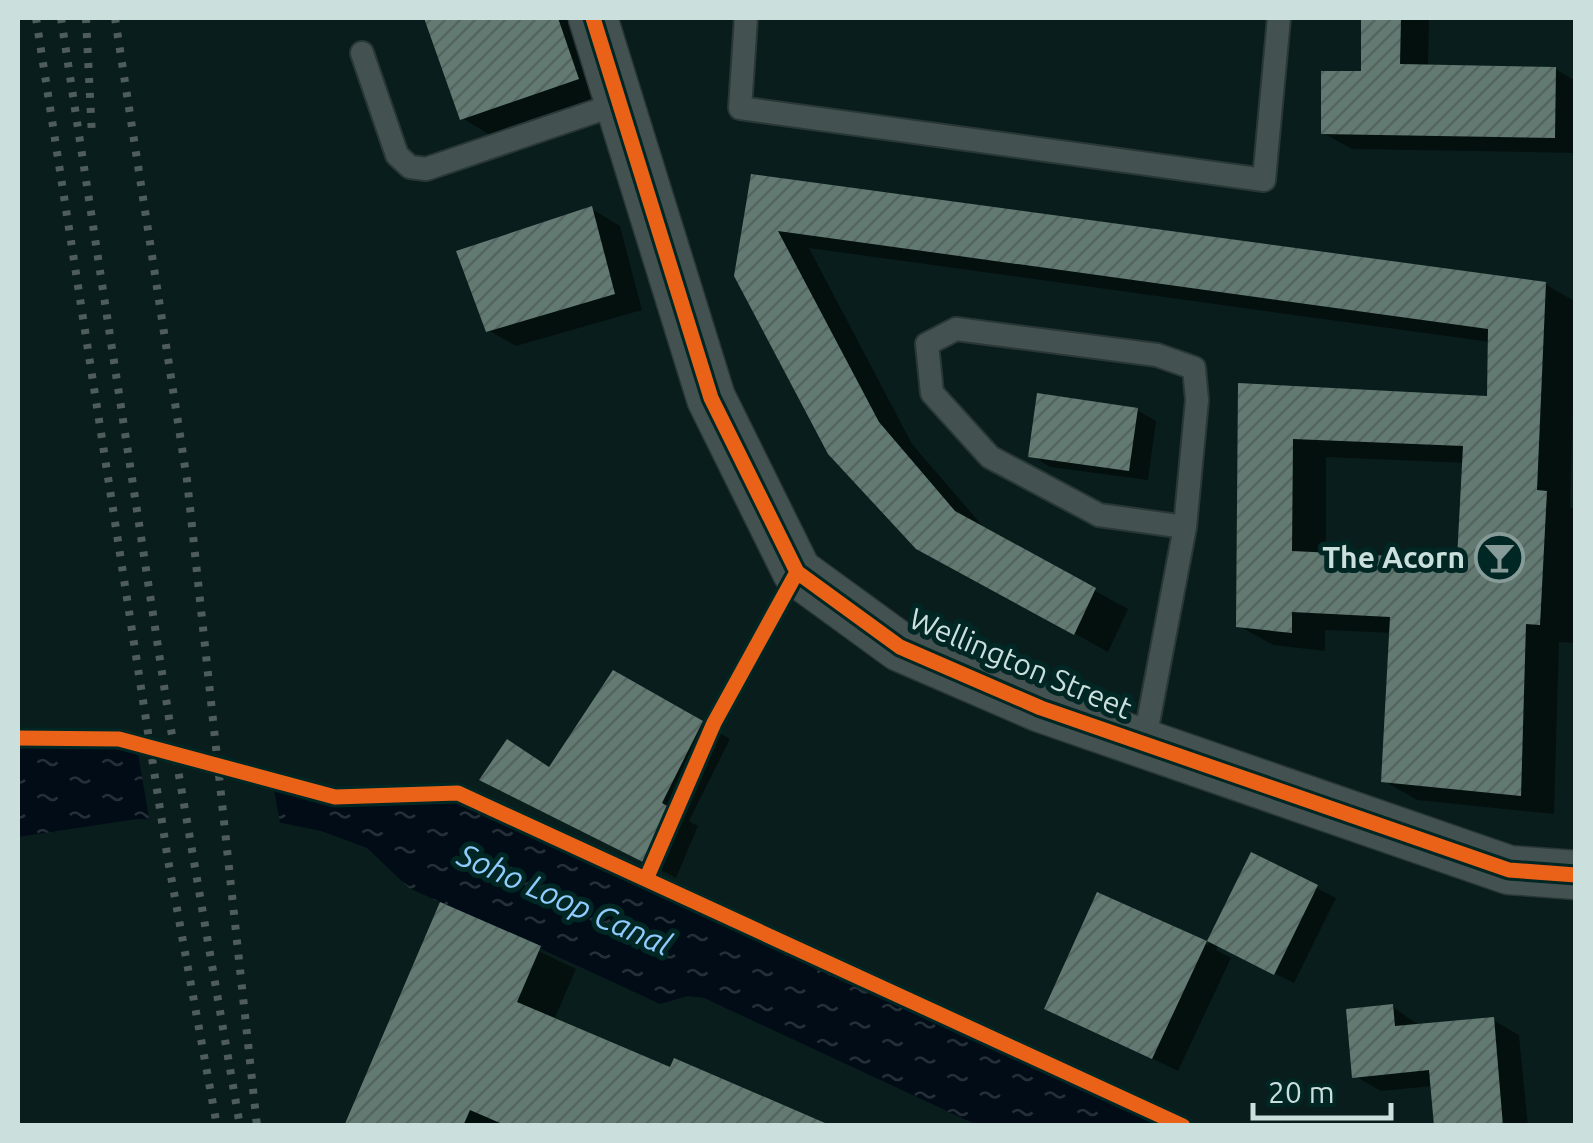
<svg xmlns="http://www.w3.org/2000/svg" width="1593" height="1143" font-family="Ubuntu,sans-serif">
  <style>
    .water { fill: url(#water-ripples) }
    .pier { fill: #091e1c }
    .shadow { fill: #0007; fill-rule: evenodd }
    .building { fill: url(#building-hatch); fill-rule: evenodd }
    .lines { fill: none; stroke-linecap: round; stroke-linejoin: round }
    .service-casing { stroke: #293736; stroke-width: 26 }
    .minor-casing { stroke: #293736; stroke-width: 51 }
    .service { stroke: #435250; stroke-width: 22 }
    .minor { stroke: #435250; stroke-width: 48 }
    .rail { stroke: #4e5c5b; stroke-width: 8; stroke-dasharray: 5 10; stroke-linecap: butt }
    .cycleway-casing { stroke: #002724; stroke-width: 21 }
    .cycleway { stroke: #ea6118; stroke-width: 15 }
    .labels { text-anchor: middle; dominant-baseline: central; stroke-width: 10; stroke-linejoin: round; paint-order: stroke }
    .poi-label { font-size: 30px; font-weight: bold; fill: #cbdfdd; stroke: #002724; text-anchor: end }
    .street-label { font-size: 30px; fill: #cbdfdd; stroke: #002724 }
    .water-label { font-size: 32px; font-style: italic; fill: #8fccfd; stroke: #002724 }
  </style>
  <defs>
    <pattern id="water-ripples" width="26" height="14" patternUnits="userSpaceOnUse" patternTransform="scale(2.5)"><rect width="26" height="14" fill="#010c17"/><path d="M2 4q2-2 4 0t4 0M15 11q2-2 4 0t4 0" fill="none" stroke="#252f38"/></pattern>
    <pattern id="building-hatch" width="6" height="6" patternUnits="userSpaceOnUse" patternTransform="scale(2.5)"><rect width="6" height="6" fill="#637a72"/><path d="M-1 1l2-2M0 6l6-6M5 7l2-2" fill="none" stroke="#54645f"/></pattern>
  </defs>
  <rect width="100%" height="100%" fill="#091e1c"/>
  <path class="water" d="M122,744C212,768 361,822 450,797L1183,1125H977L704,998L688,996L660,1004L409,888L367,848L321,831L277,822L137,819L18,837V746Z"/>
  <path class="pier" d="M136,742L272,779L281,828L150,824Z"/>
  <path class="shadow" d="M427,18H580L606,95L490,135L462,118Z
    M1364,18H1429L1428,67L1555,69L1576,81V153L1352,149L1323,133L1363,74Z
    M753,176L1545,284L1576,302L1570,507L1576,510V595L1573,643L1559,642L1554,814L1417,800L1384,781L1392,633L1325,630V651L1273,645L1239,626L1240,385L1490,399V342L809,248L912,444L987,531L1128,609L1108,652L918,547ZM1326,457L1465,463L1460,562L1326,555Z
    M592,209L620,226L642,310L516,346L488,330Z
    M1137,410L1156,421L1148,480L1050,467L1031,455Z
    M614,673L730,739L689,821L698,826L676,878L482,780L551,769Z
    M1252,855L1336,898L1294,983L1218,946L1216,950L1231,958L1178,1071L1047,1008L1098,895L1208,945Z
    M441,905L576,969L554,1020L761,1126H346Z
    M1393,1007L1420,1026L1493,1020L1519,1035L1528,1126H1437L1433,1086L1381,1091L1355,1076Z"/>
  <path class="building" d="M424,18H558L579,79L460,120Z
    M1361,18H1401L1400,64L1556,67L1555,138L1321,134V71H1361Z
    M751,174L1546,282L1537,490L1547,491L1540,625L1526,624L1521,796L1381,782L1390,617L1292,612V633L1236,627L1238,383L1487,396L1488,329L778,231L879,422L955,511L1096,588L1074,635L916,549L828,454L734,276ZM1293,439L1463,446L1457,559L1292,551Z
    M592,206L615,294L486,332L456,251Z
    M1037,393L1138,408L1129,471L1028,457Z
    M613,670L703,721L662,803L671,808L647,864L479,780L507,739L549,767Z
    M1251,852L1318,885L1274,975L1207,941Z
    M1097,892L1207,941L1152,1059L1044,1009Z
    M440,902L541,946L517,1002L670,1067L674,1058L832,1126H507L470,1110L463,1126H344Z
    M1393,1004L1395,1026L1494,1017L1503,1126H1434L1429,1070L1352,1078L1346,1009Z"/>
  <g class="lines">
    <defs>
      <path id="service" d="M746,18L740,108L1264,180L1279,18
        M362,53L397,155L410,167L426,169L620,103
        M1144,744L1185,527L1099,515L990,457L932,393L927,344L956,329L1157,355L1194,368L1197,400L1185,527"/>
      <path id="minor" d="M593,18L711,398L797,572L900,647L1041,708L1509,870L1576,875"/>
    </defs>
    <use href="#service" class="service-casing"/>
    <use href="#minor" class="minor-casing"/>
    <use href="#service" class="service"/>
    <use href="#minor" class="minor"/>
    <path class="rail" d="M36,18L168,860L217,1126
      M61,18L169,718L240,1126
      M86,18L92,136
      M115,18L187,480L257,1126"/>
    <defs>
      <path id="cycleway" d="M593,18L711,398L797,572L900,647L1041,708L1509,870L1576,875
        M18,738L119,739L335,797L458,793L1183,1126
        M647,877L714,723L797,572"/>
    </defs>
    <use href="#cycleway" class="cycleway-casing"/>
    <use href="#cycleway" class="cycleway"/>
  </g>
  <defs>
    <symbol id="bar-ring" viewBox="-11 -11 22 22"><circle r="9.5" fill="#002724" stroke="#879b99" stroke-width="1.5"/><path d="M-6-5H6L.8 .8V4.5H3.5V6h-7V4.5H-.8V.8Z" fill="#879b99"/></symbol>
  </defs>
  <g fill-rule="evenodd">
    <use href="#bar-ring" x="1472" y="530" width="55" height="55"/>
  </g>
  <g class="labels">
    <g class="poi-label">
      <text x="1465" y="557">The Acorn</text>
    </g>
    <g class="street-label">
      <text transform="translate(1021 663) rotate(23)">Wellington Street</text>
    </g>
    <g class="water-label">
      <text transform="translate(565 899) rotate(24)">Soho Loop Canal</text>
    </g>
  </g>
  <rect width="1593" height="1143" fill="none" stroke="#cbdfdd" stroke-width="40"/>
  <path d="M1253 1103v15h138v-15" fill="none" stroke="#cbdfdd" stroke-width="5"/>
  <text x="1268" y="1103" font-size="30" fill="#cbdfdd" stroke="#002724" stroke-width="8" paint-order="stroke">20 m</text>
</svg>
